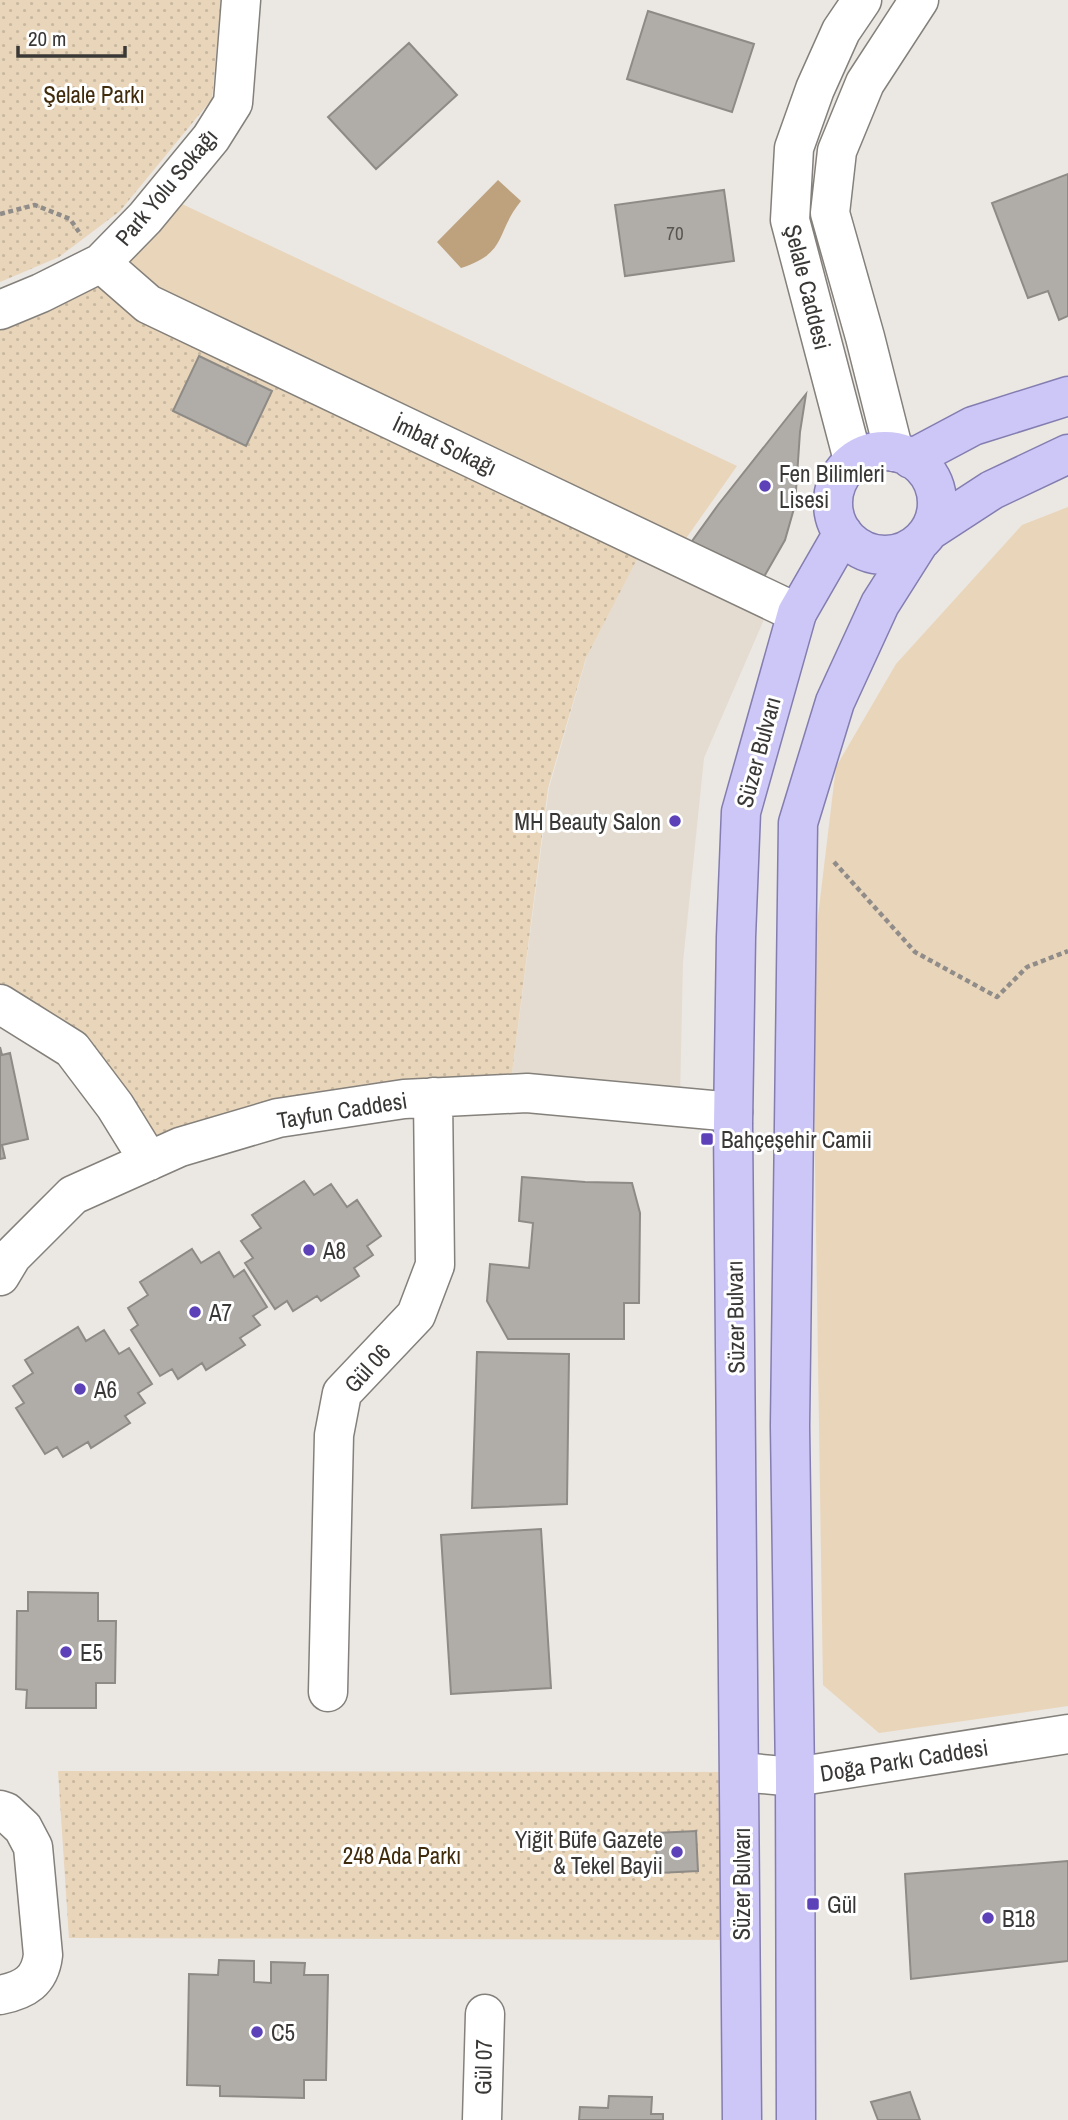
<svg xmlns="http://www.w3.org/2000/svg" width="1068" height="2120" font-family="'Archivo Narrow',sans-serif">
  <style>
    .built { fill: #e4dcd0 }
    .green { fill: #e9d5ba }
    .park { fill: url(#park-dots) }
    .water { fill: #bda27d }
    .building { fill: #b0aca7; stroke: #8e8a85; stroke-width: 2 }
    .lines { fill: none; stroke-linecap: round; stroke-linejoin: round }
    .minor-casing { stroke: #84807b; stroke-width: 41 }
    .major-casing { stroke: #837db0; stroke-width: 41 }
    .path { stroke: #8f8c89; stroke-width: 4.5; stroke-dasharray: 5 3.5; stroke-linecap: butt }
    .minor { stroke: #fff; stroke-width: 38 }
    .major { stroke: #ccc7f7; stroke-width: 38 }
    .poi-dot { fill: #5d41b9; stroke: #fff; stroke-width: 2.5 }
    .labels { text-anchor: middle; dominant-baseline: central; stroke-width: 6; stroke-linejoin: round; paint-order: stroke }
    .number-label { font-size: 19px; fill: #585552 }
    .park-label { font-size: 23px; fill: #402c0d; stroke: #fff }
    .street-label { font-size: 23px; fill: #3a3836; stroke: #fff }
    .poi-label { font-size: 23px; fill: #3a3836; stroke: #fff; text-anchor: start }
  </style>
  <defs>
    <pattern id="park-dots" width="8" height="8" patternUnits="userSpaceOnUse" patternTransform="scale(1.75)"><rect width="8" height="8" fill="#e9d5ba"/><path d="M2 2h.1M6 6h.1" fill="none" stroke="#c9b8a0" stroke-width="1.8" stroke-linecap="round"/></pattern>
  </defs>
  <rect width="100%" height="100%" fill="#ebe7e2"/>
  <path class="built" d="M648,537L772,601L704,758L683,962L680,1097L511,1081L549,788L587,656Z"/>
  <path class="green" d="M163,195L737,466L675,554L101,263Z
    M1068,507V1706L879,1733L823,1685L812,966L836,767L896,664L1022,525Z"/>
  <path class="park" d="M0,0H221L212,99L120,211L59,257L0,282Z
    M108,261L649,536L586,658L548,788L511,1081L158,1139L0,1002V303Z
    M58,1771L740,1772L741,1940L69,1938Z"/>
  <path class="water" d="M498,180L521,201C495,233 508,253 461,268L437,242Z"/>
  <path class="building" d="M648,11L754,44L732,112L627,79Z
    M409,43L457,95L376,169L328,117Z
    M1068,174V316L1059,320L1048,291L1028,298L992,203Z
    M724,190L734,261L625,276L615,205Z
    M199,356L272,391L246,446L173,411Z
    M806,394L800,432L795,505L785,540L761,582L690,544L718,505Z
    M0,1047L2,1055L10,1053L28,1139L2,1145L5,1158L0,1159Z
    M522,1177L585,1182L632,1183L640,1213L639,1303H624V1339H508L487,1301L490,1264L529,1268L533,1223L519,1221Z
    M304,1181L314,1195L331,1184L347,1207L357,1200L381,1236L367,1246L373,1255L354,1268L359,1276L321,1301L317,1296L293,1311L287,1301L275,1309L245,1263L253,1258L241,1241L261,1228L252,1215Z
    M192,1249L201,1263L219,1252L234,1277L244,1270L267,1307L253,1316L260,1325L240,1338L245,1345L206,1370L202,1363L178,1379L172,1369L160,1376L131,1330L138,1325L128,1308L148,1295L140,1282Z
    M78,1327L86,1341L104,1330L119,1354L129,1348L152,1384L138,1393L145,1403L125,1416L130,1423L91,1448L88,1442L63,1457L57,1447L45,1454L16,1408L24,1403L13,1386L33,1373L25,1360Z
    M477,1352L569,1354L567,1504L472,1508Z
    M541,1529L551,1688L451,1694L441,1535Z
    M28,1592L98,1593V1621H116L115,1683H96V1708H26L27,1690L16,1689L17,1611H28Z
    M696,1831L698,1871L658,1873L655,1833Z
    M1068,1861V1961L911,1979L905,1874Z
    M219,1960L254,1961V1982L271,1983V1962L305,1963L304,1975H328L326,2080H304V2098L220,2096V2086L187,2085L189,1974L218,1975Z
    M910,2092L920,2120H878L871,2102Z
    M609,2096L652,2097L651,2114H663V2120H579L580,2107L608,2108Z"/>
  <g class="lines">
    <defs>
      <path id="minor" d="M101,263L148,304L797,613
        M0,310L41,293L101,263L145,218L211,138L233,103L241,0
        M894,452L865,337L830,213L837,151L865,83L919,0
        M853,460L790,220L794,148L815,89L841,31L862,0
        M0,1004L72,1049L115,1106L149,1161
        M0,1276L12,1256L73,1195L180,1147L278,1118L404,1099L527,1093L733,1112
        M328,1692L334,1435L342,1393L416,1315L435,1265L433,1097
        M740,1772L795,1777L1068,1734
        M0,1810L6,1812L23,1828L33,1847L43,1955C40,1981 25,1990 0,1995
        M482,2120L485,2014"/>
      <path id="major" d="M833 503a52 52 0 1 1 104 0a52 52 0 1 1-104 0Z
        M911,459L973,426L1068,396
        M929,531L992,490L1068,454
        M742,2120L733,1124L736,937L741,812L797,613L843,533
        M796,2120L795,1777L790,1426L798,823L835,702L880,604L918,544"/>
    </defs>
    <use href="#minor" class="minor-casing"/>
    <use href="#major" class="major-casing"/>
    <path class="path" d="M0,214L35,205L70,219L79,232
      M834,862L915,952L997,997L1027,967L1068,951"/>
    <use href="#minor" class="minor"/>
    <use href="#major" class="major"/>
  </g>
  <g class="poi-dot">
    <circle cx="765" cy="486" r="7"/>
    <circle cx="675" cy="821" r="7"/>
    <rect x="700" y="1132" width="14" height="14" rx="3.5"/>
    <circle cx="309" cy="1250" r="7"/>
    <circle cx="195" cy="1312" r="7"/>
    <circle cx="80" cy="1389" r="7"/>
    <circle cx="66" cy="1652" r="7"/>
    <circle cx="677" cy="1852" r="7"/>
    <rect x="806" y="1897" width="14" height="14" rx="3.5"/>
    <circle cx="988" cy="1918" r="7"/>
    <circle cx="257" cy="2032" r="7"/>
  </g>
  <g class="labels">
    <g class="number-label">
      <text x="675" y="233">70</text>
    </g>
    <g class="park-label">
      <text x="94" y="94">Şelale Parkı</text>
      <text x="402" y="1855">248 Ada Parkı</text>
    </g>
    <g class="street-label">
      <text transform="translate(166 187) rotate(-50)">Park Yolu Sokağı</text>
      <text transform="translate(808 287) rotate(76)">Şelale Caddesi</text>
      <text transform="translate(445 445) rotate(25)">İmbat Sokağı</text>
      <text transform="translate(758 752) rotate(-75)">Süzer Bulvarı</text>
      <text transform="translate(342 1110) rotate(-9)">Tayfun Caddesi</text>
      <text transform="translate(735 1317) rotate(-91)">Süzer Bulvarı</text>
      <text transform="translate(367 1368) rotate(-48)">Gül 06</text>
      <text transform="translate(904 1760) rotate(-9)">Doğa Parkı Caddesi</text>
      <text transform="translate(741 1884) rotate(-90)">Süzer Bulvarı</text>
      <text transform="translate(483 2067) rotate(-89)">Gül 07</text>
    </g>
    <g class="poi-label">
      <text x="779" y="473">Fen Bilimleri<tspan x="779" dy="26">Lisesi</tspan></text>
      <text x="661" y="821" text-anchor="end">MH Beauty Salon</text>
      <text x="721" y="1139">Bahçeşehir Camii</text>
      <text x="323" y="1250">A8</text>
      <text x="209" y="1312">A7</text>
      <text x="94" y="1389">A6</text>
      <text x="80" y="1652">E5</text>
      <text x="663" y="1839" text-anchor="end">Yiğit Büfe Gazete<tspan x="663" dy="26">&amp; Tekel Bayii</tspan></text>
      <text x="827" y="1904">Gül</text>
      <text x="1002" y="1918">B18</text>
      <text x="271" y="2032">C5</text>
    </g>
  </g>
  <path d="M18 46v10h107v-10" fill="none" stroke="#3a3836" stroke-width="3.5"/>
  <text x="28" y="46" font-size="21" fill="#3a3836" stroke="#ffffff" stroke-width="5" paint-order="stroke">20 m</text>
</svg>
